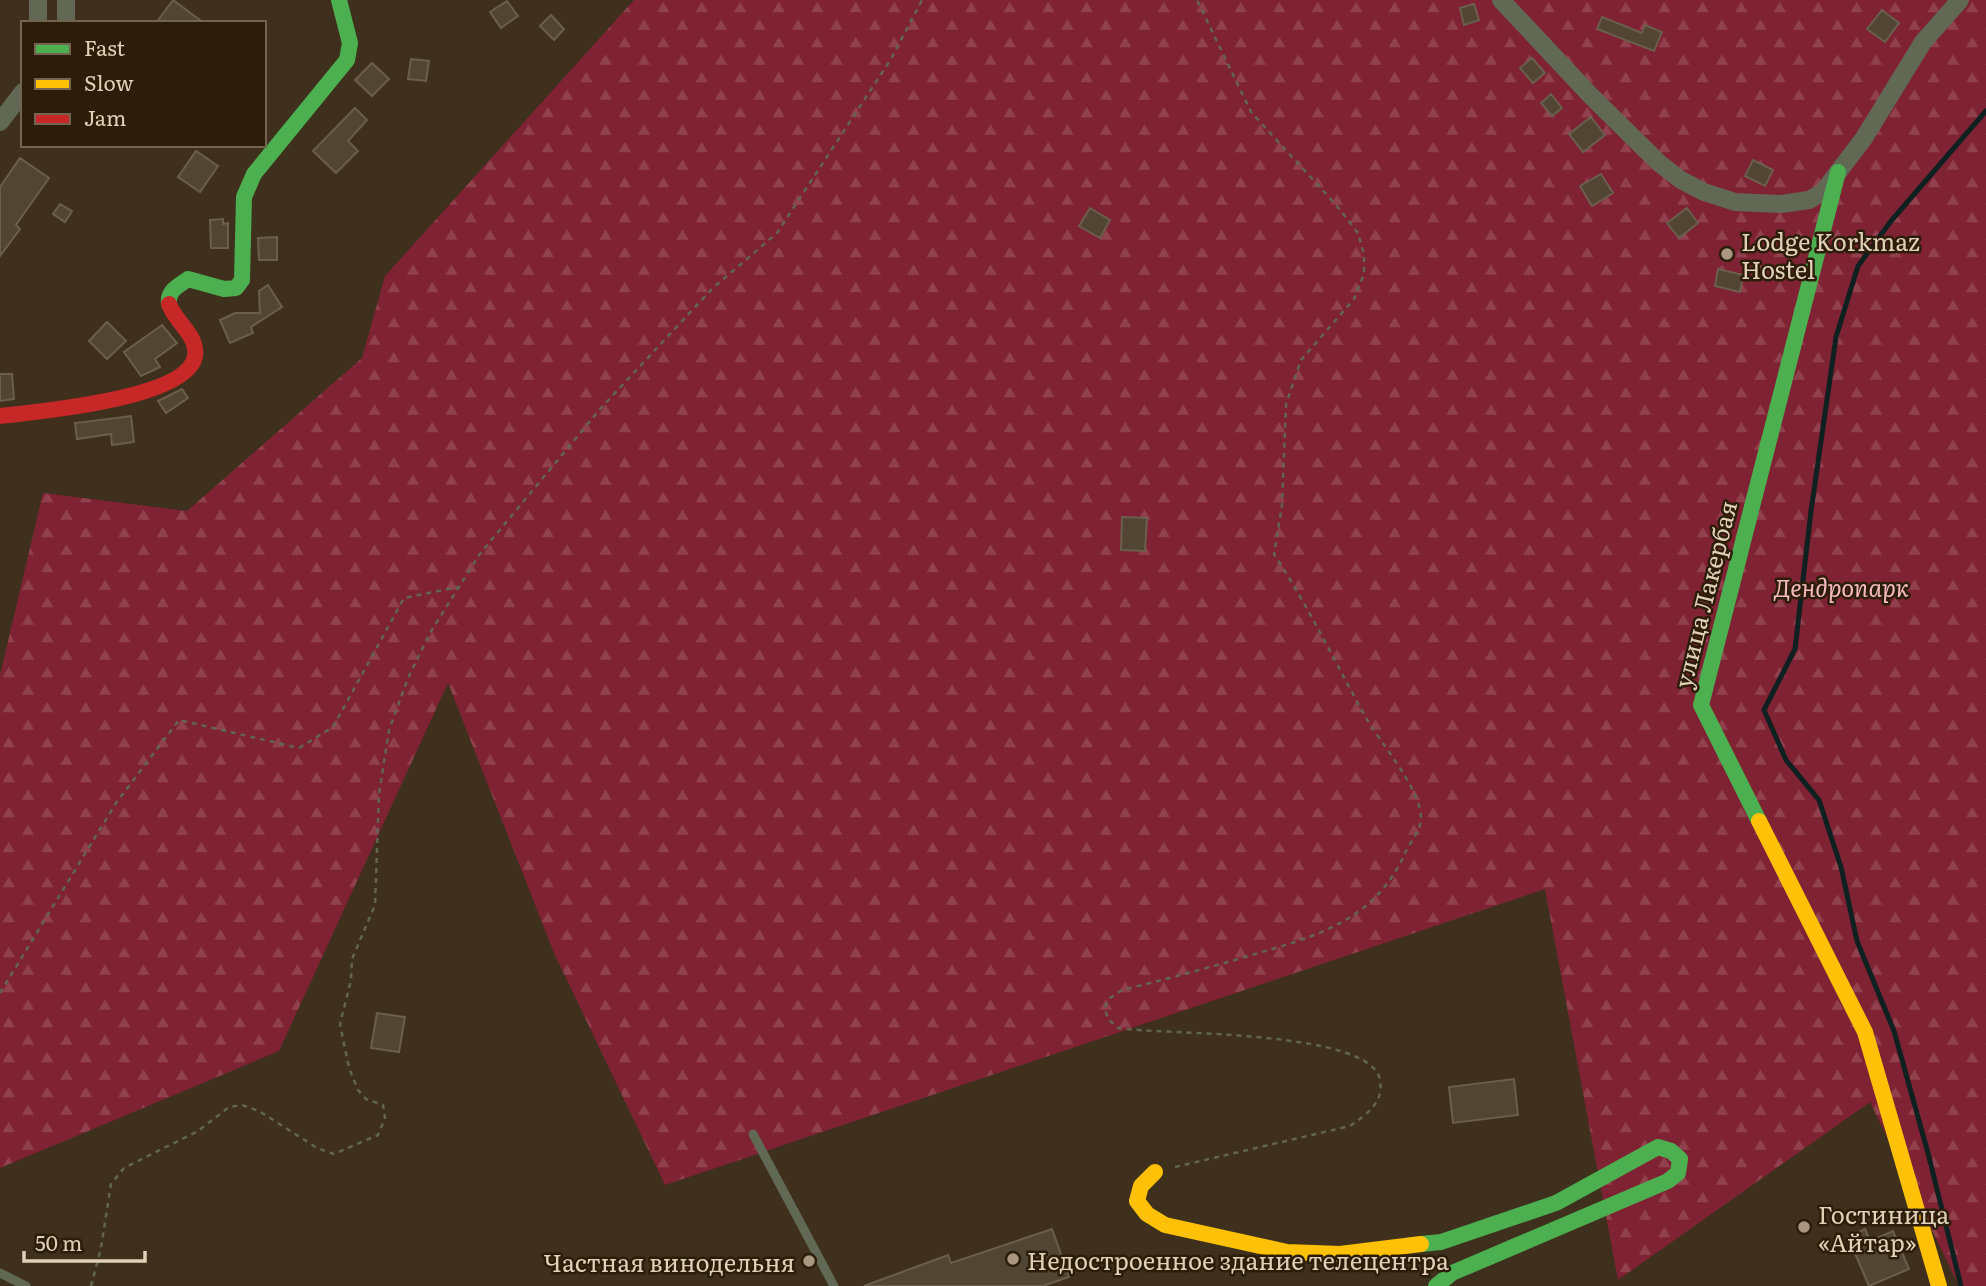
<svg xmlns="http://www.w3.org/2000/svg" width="1986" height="1286" font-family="Literata,serif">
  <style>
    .forest { fill: url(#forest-firs) }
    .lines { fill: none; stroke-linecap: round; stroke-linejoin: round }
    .stream { stroke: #0e2120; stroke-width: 5 }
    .building { fill: #524534; stroke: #6b5e4c; stroke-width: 2 }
    .path { stroke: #636553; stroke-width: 2.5; stroke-dasharray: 5 5; stroke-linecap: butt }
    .lane { stroke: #616955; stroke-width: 9 }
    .street { stroke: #616955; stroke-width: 18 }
    .fast { stroke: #4caf50; stroke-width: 16 }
    .slow { stroke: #ffc107; stroke-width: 16 }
    .jam { stroke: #c62828; stroke-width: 16 }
    .poi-dot { fill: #a99781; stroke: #2b1d09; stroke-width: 2.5 }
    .labels { text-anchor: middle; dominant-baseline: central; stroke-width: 5; stroke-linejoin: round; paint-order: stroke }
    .poi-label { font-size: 24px; fill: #e2cfb8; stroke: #2b1d09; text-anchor: start }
    .park-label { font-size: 24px; font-style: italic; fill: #f4b8bd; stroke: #2b1d09 }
    .street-label { font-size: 24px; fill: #e2cfb8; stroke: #2b1d09 }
  </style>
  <defs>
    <pattern id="forest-firs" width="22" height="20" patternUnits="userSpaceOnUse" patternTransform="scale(1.75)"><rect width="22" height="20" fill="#7f2233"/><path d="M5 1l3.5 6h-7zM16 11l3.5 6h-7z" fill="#91414e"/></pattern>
  </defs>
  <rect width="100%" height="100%" fill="#3e301c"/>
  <path class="forest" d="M634,0H1986V1286H1959L1870,1102L1618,1280L1545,889L665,1185L554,953L448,683L279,1051L0,1168V675L43,493L187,511L362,358L385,276Z"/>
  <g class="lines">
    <path class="stream" d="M1961,1286L1928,1153L1894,1031L1857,941L1841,867L1819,800L1786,760L1764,710L1795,649L1811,511L1836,337L1858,266L1891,221L1986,111"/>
  </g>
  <path class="building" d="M173,0L204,23H156Z
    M507,1L518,16L501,28L490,12Z
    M1474,4L1479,20L1464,25L1460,8Z
    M1882,10L1899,23L1885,42L1867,29Z
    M551,15L564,29L554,40L540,26Z
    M1602,17L1642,33L1645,25L1662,32L1654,51L1597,29Z
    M1532,58L1545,73L1533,83L1520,68Z
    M411,59L429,61L426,81L408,79Z
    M372,63L389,79L372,96L355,80Z
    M1551,94L1562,108L1552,116L1541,103Z
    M355,108L367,120L348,141L358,151L336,173L313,151Z
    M1591,117L1605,135L1583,152L1569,134Z
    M196,151L218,166L200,192L178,177Z
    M20,158L49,178L16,225L20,229L0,256V187Z
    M1753,160L1773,170L1765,186L1745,176Z
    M1601,174L1613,193L1592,206L1580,186Z
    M60,204L72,211L65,222L53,214Z
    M1090,208L1110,220L1100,238L1079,226Z
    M1687,208L1698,223L1679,238L1667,223Z
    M223,219V224L228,223V248H211L210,220Z
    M277,237V260H259L258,238Z
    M1718,269L1743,275L1740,292L1715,286Z
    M268,285L282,307L251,327L253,333L230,343L220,320L235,313H260L259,291Z
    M107,322L126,341L107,359L89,341Z
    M162,325L177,343L155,359L160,367L141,376L124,352Z
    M0,374H12L14,399L0,401Z
    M182,389L188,398L166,413L158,401Z
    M131,416L134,442L112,445L111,434L77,439L75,423Z
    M1122,517L1147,518L1145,551L1121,550Z
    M377,1013L405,1017L399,1052L371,1048Z
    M1514,1079L1518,1115L1453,1123L1449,1087Z
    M1052,1229L1069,1277L1043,1286H864L948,1255L951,1263Z
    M1865,1229L1870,1241L1893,1231L1909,1269L1869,1286L1848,1237Z"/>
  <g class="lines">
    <path class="path" d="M0,993L116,803L179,720L299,748L333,727L404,598L458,587
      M1175,1167L1350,1126C1367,1114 1384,1103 1380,1080C1371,1029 1162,1035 1118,1028L1109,1020L1104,1008L1110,998L1122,990C1163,980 1204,969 1245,957C1313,937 1375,923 1406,851C1411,841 1421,830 1421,818C1420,787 1380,743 1365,716C1335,662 1308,606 1274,554L1282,505L1286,404L1301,360L1354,299L1364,274V254L1358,233L1337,206L1251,112L1197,0
      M91,1286L101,1248L111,1184L124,1168L198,1131L229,1107L242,1105L259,1111L317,1148L334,1154L378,1135L385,1118L383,1105L366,1099L358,1090L349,1068L340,1024L351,980L352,959L375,905L379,794L389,730L408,678L430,633L479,555L601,408L712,289L777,233L891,59L922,0"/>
    <path class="lane" d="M753,1134L834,1286
      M0,1273L26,1286"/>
    <path class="street" d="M38,0V23
      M1501,0L1591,96L1659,163L1681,180L1704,192L1735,202L1781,204L1809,200L1823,192L1864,138L1923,42L1960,0
      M66,23V0
      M0,122L23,92"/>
    <path class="fast" d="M169,304C167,291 178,286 188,279L224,289L236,288L242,280L244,197L254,174L347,60L350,43L339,0
      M1759,821L1701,705L1838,172
      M1421,1244L1441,1242L1556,1203L1658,1147L1671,1151L1680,1159L1678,1173L1668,1181L1452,1273L1436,1286"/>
    <path class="slow" d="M1759,821L1865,1032L1939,1286
      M1155,1172L1141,1186L1137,1201L1147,1214L1165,1225L1287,1252L1340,1254L1421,1244"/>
    <path class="jam" d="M0,416C35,412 188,399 195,356C198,335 175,322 169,304"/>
  </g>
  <g class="poi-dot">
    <circle cx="1727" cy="254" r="7"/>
    <circle cx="1804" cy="1227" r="7"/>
    <circle cx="1013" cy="1259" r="7"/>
    <circle cx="809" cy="1261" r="7"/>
  </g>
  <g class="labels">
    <g class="poi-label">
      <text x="1741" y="240">Lodge Korkmaz<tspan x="1741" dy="28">Hostel</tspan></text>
      <text x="1818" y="1213">Гостиница<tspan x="1818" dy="28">«Айтар»</tspan></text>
      <text x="1027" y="1259">Недостроенное здание телецентра</text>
      <text x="795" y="1261" text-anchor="end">Частная винодельня</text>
    </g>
    <g class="park-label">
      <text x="1841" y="586">Дендропарк</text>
    </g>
    <g class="street-label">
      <text transform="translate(1704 594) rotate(-76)">улица Лакербая</text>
    </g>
  </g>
  <rect x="21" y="21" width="245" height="126" fill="#2b1d09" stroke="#74644f" stroke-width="2"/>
  <rect x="35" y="44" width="35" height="10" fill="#4caf50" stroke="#74644f" stroke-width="2"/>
  <text x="84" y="56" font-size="21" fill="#e2cfb8">Fast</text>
  <rect x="35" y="79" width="35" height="10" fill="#ffc107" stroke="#74644f" stroke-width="2"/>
  <text x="84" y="91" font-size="21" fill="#e2cfb8">Slow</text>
  <rect x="35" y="114" width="35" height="10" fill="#c62828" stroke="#74644f" stroke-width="2"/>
  <text x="84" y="126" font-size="21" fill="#e2cfb8">Jam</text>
  <path d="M24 1251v10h121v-10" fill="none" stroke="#e2cfb8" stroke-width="3.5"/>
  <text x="35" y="1251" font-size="21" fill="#e2cfb8" stroke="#2b1d09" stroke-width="5" paint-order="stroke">50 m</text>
</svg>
